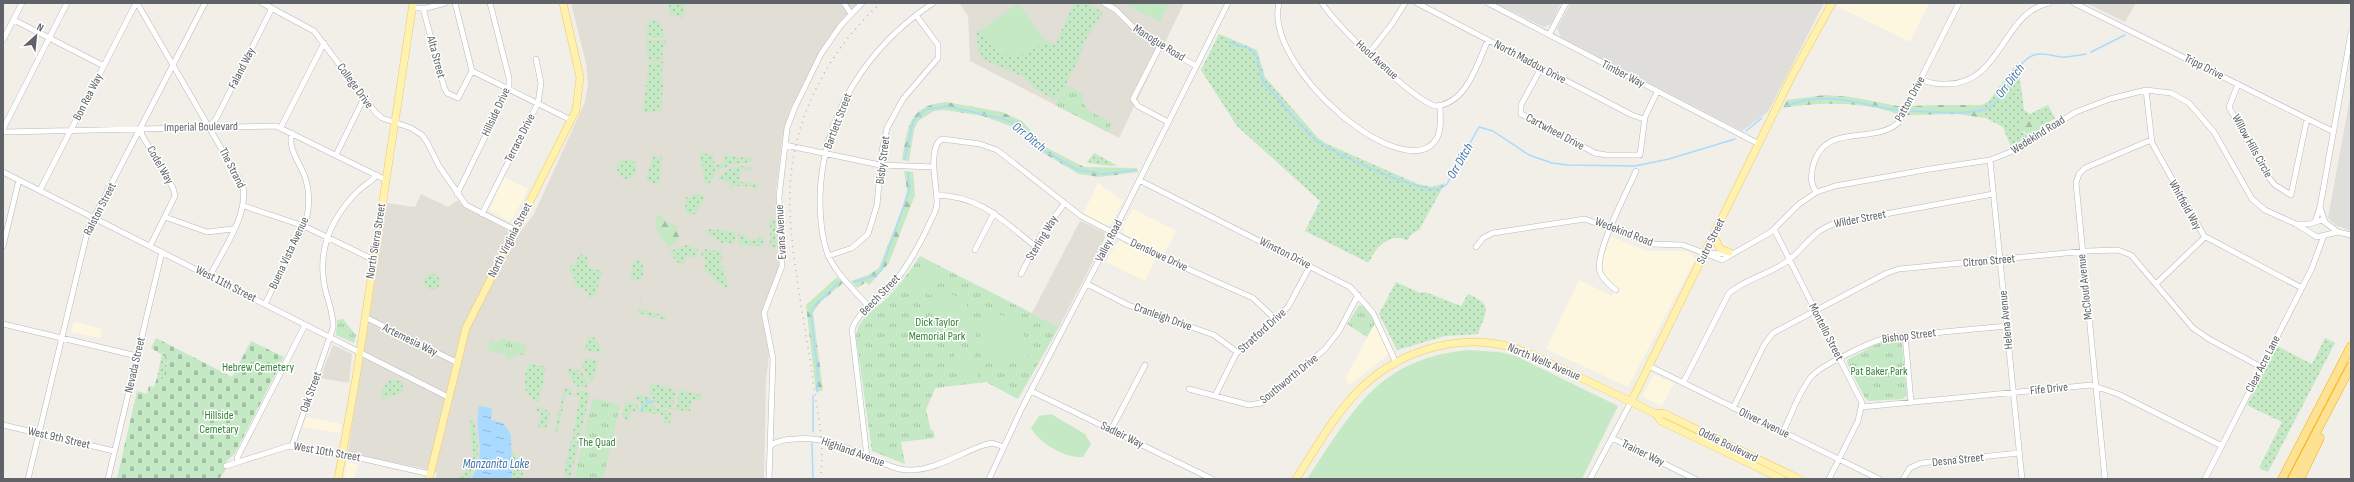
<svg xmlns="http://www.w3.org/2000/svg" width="2354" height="482" font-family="'Sofia Sans Condensed',sans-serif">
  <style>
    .commercial { fill: #fef7e0 }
    .industrial { fill: #e0deda }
    .education { fill: #e1ded6 }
    .grass { fill: url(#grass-dots) }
    .forest { fill: url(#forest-firs) }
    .cemetery { fill: url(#cemetery-stones) }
    .park { fill: url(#park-tufts) }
    .pitch { fill: #c5e8c5 }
    .water { fill: url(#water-ripples) }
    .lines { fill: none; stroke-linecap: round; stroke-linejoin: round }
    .stream { stroke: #aadaff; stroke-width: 1.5 }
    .minor-casing { stroke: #b5b8bc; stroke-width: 6 }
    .major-casing { stroke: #f2c960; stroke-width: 8 }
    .highway-casing { stroke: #f9ab00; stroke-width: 9 }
    .minor { stroke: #fff; stroke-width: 5 }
    .major { stroke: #fff2af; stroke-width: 7 }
    .highway { stroke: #fde293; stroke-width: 8 }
    .rail { stroke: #b6b7b8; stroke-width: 1.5; stroke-dasharray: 1 5; stroke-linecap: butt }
    .labels { text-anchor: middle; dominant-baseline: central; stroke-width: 3; stroke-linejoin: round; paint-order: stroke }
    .street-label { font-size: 12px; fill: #5f6368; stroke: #fff }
    .park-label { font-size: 12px; fill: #348238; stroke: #fff }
    .water-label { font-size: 13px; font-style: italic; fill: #4174aa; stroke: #fff }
  </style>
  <defs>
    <pattern id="grass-dots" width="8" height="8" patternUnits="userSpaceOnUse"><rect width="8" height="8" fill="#c5e8c5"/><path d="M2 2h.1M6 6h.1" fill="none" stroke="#a3c0a4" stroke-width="1.8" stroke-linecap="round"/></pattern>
    <pattern id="forest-firs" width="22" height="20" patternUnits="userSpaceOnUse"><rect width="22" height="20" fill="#c5e8c5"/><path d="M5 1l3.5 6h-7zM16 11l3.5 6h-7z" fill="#a3c0a4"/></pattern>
    <pattern id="cemetery-stones" width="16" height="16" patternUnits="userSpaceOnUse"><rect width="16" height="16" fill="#c5e8c5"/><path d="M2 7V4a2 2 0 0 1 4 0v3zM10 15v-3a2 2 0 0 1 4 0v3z" fill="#a3c0a4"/></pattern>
    <pattern id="park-tufts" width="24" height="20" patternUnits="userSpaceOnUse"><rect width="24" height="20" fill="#c5e8c5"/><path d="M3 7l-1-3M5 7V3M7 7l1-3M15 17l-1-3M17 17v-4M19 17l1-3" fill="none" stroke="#a3c0a4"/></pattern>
    <pattern id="water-ripples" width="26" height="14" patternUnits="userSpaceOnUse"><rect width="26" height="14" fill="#aadaff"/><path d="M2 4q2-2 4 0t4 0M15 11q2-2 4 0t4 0" fill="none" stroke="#8eb4d2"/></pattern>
  </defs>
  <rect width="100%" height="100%" fill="#f1efe8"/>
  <path class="commercial" d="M1838,3H1929L1910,42L1837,6Z
    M504,177L528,189L512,220L509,221L489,210Z
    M1098,183L1123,201L1112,223L1108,226L1083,214Z
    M1133,209L1176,231L1164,254L1123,233V228Z
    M1611,237L1648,251H1682L1690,253L1695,259L1628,387L1546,349L1579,280L1612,296L1613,294L1616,287L1605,276L1601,263Z
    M1120,241L1156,258L1145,281L1106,262L1115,246Z
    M74,322L102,329L100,338L71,332Z
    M1375,323L1389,354L1350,385L1345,379Z
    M1654,375L1674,383L1662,406L1642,396Z
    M306,417L341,424L340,433L303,427Z
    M347,462L358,464L354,479H344Z"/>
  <path class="industrial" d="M1494,3H1561L1551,24L1544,27Z
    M1571,3H1824L1768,112L1742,131L1561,37L1557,28Z
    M2351,92V231L2335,225L2328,218Z"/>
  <path class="education" d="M571,3H858L835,29L818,54L790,110L783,133L776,191L779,267L761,312L769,355L766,380L764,479H435L437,473L422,468L351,454L348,451L387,203L415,207L421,194L448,207L458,200L465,208L518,235L534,214L585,102L588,83L586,63Z
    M959,3H1184L1119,138L970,61L968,16Z
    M2086,3H2136L2125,22Z
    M1080,221L1104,232L1105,238L1059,327L1032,313Z
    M333,345L352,354L349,383L320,378Z"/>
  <path class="grass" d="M675,3H685L684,18L669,13V5Z
    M1074,3H1087L1103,12L1084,42L1079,59L1064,87L1055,100L1033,87L1024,77L984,60L979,53L976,31L981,30C1001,63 1018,61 1046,41L1055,45Z
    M649,19L660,22L665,37L656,38L646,36Z
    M1219,34L1257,50L1265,77L1318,138L1327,144L1418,184L1432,187L1445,183L1419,230L1410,235L1408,240C1405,241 1403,238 1399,238C1387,236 1373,251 1370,261L1367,262L1305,231L1320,201L1237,126L1201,70Z
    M646,39L657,41L667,39L662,51L663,60L657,62L648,60Z
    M664,61L661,75L663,85L661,111L643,112L649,62L658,64Z
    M2018,62L2024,110L2030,114L2048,105L2055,118L2041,128L2038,123L2031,120L2022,132L2029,136L2011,147L2003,127L1986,118L1982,105L1989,101Z
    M700,153L713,155L716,173L709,184L704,183C703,180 704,174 703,168C701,161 699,164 700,153Z
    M1094,153L1118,166L1100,165L1087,162Z
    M654,155L662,158L659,185L645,180Z
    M725,155L754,159L752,162L731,164L718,171L715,163L724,164Z
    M617 169a10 10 0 1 1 20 0a10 10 0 1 1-20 0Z
    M741,166L753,167V170L740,169L739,182L758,184V189L745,186H733V190L728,189L732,185L723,179L715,181L727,170Z
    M692,194L706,195L695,214L685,213L686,197H692Z
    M770,219L775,220L777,247H770Z
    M712,229L736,232L734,244L722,243L703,231Z
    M738,234L746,236V239H758L759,237H764L763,246L739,245Z
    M687,245L698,249L696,258L686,256L684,265C676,263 673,258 670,251Z
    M702,249L722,251L721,267L723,266L726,272L724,274L729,286L725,288L704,270L706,259L701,257Z
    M580,253L588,258V267L602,271L596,294L592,298L587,297L589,292L574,286H580L573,282L577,281L573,277L572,273L569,272L571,264L574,265Z
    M640,260C644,266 645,273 641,279L635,280L630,277L634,261Z
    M424 282a8 8 0 1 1 16 0a8 8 0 1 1-16 0Z
    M1396,282L1420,293L1425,292L1461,306L1468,294C1494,305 1486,310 1478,334L1445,336L1397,350L1379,314Z
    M643,288L640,309L666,316V320L660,319V317L657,318L638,313Z
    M593,336L601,347L600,353L585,350L588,337L593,338Z
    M2325,338L2335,343L2268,472L2259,468L2282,422L2247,405L2277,346L2312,364Z
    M162,354L169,358L163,379L157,378Z
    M585,358L598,361L592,384L582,367Z
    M528,363L546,367L539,401L537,402C520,392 524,379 528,363Z
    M568,368L581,371L588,383L586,388L576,386L567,371Z
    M389,379L402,381L403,391L384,399L380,395Z
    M651,383L676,390L672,410L658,406V403H655L650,393Z
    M567,388L573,391L572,395L566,394L557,433H554L564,390Z
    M578,390L590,393L579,440L572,438L580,397L574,395Z
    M679,390L702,395L700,401L692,399L690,411L674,410L678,402Z
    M637,394L651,398L653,406L671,412L670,424L663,423L664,415L639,412L641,402L635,400Z
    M628,402L637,404L638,407L637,411L630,412L628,422L622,416L625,404Z
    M537,406L548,411L550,414L546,429L538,428L541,412L536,411Z
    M470,419L474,420C479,441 482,461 469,479H457L467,470L473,458Z
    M571,440L579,442L570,478L565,477L564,472Z
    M510,446C516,454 518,463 523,471L522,479H512Z"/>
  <path class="forest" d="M1825,95L1851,97L1903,107L1899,115C1867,101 1817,102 1783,108L1787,100Z
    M946,102L1002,112L1022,121L1047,148L1084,167L1137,168L1138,172L1100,177L1079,174L1040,151L1033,142L1016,128L983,116L944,110L934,111L918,121L914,130L909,161L902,160C908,128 907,106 946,102Z
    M1938,105H1982L1986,118L1957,114L1907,115L1911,106Z
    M2026,118L2038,123L2041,128L2029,136L2020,128L2022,120Z
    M904,171L913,172L915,195L904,223L889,263L869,285L866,282L857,288L851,281L868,275L879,268L903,206L907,190Z
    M657,215H662L664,220L677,227L679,237L677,242L669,247L665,241L663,242L656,228Z
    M837,277L843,283L818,304L813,313L823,390L816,393L806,305Z"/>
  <path class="cemetery" d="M156,338L232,377L251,341L284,357L235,453L226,462V469L219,479H117L137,391L147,394L149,386L154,387L157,378L163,379L169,359L151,348Z"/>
  <path class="park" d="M1065,85L1083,94C1080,111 1100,116 1112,123L1108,132L1055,105Z
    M920,256L1059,327L1018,399L986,382L935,388L926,410L931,431L933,430L935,438L901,442L905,464L872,451L856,337C858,317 876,309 889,296C900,284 911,270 920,256Z
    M1359,305L1364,306L1375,323L1367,337L1347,324Z
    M343,319L356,335L354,343L336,335L337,320Z
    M501,338L527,345L525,355L518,354L508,360L505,355L488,351L490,340L497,342Z
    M1889,340L1899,341L1902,344L1907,395L1903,399L1869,401L1865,398L1848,365L1847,360L1873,346Z
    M593,398L620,405L603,479H574Z"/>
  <path class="pitch" d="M1018,3L1046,41C1018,60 1001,63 981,30Z
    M1123,3H1169L1160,22Z
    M922,263L942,274L931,296L911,285Z
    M941,292C967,295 978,316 976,340L936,336L933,332V305Z
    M986,313C1016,312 1034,337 1026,365L984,358L981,354Z
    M973,347L978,377L958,379L954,351Z
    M1469,350L1499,352L1516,356L1618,406L1582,479H1307C1353,411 1378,358 1469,350Z
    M1870,354L1886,362L1879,377L1864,370Z
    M1051,414L1085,434L1091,444L1083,457C1065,458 1040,444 1031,428L1039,416Z"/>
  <path class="water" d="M479,406L492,408L491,420L503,423L511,435L512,479H471C489,450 473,435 479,406Z"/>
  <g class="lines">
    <path class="stream" d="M1229,42C1235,45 1243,46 1250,49C1260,54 1258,73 1264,83C1281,100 1295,121 1313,138C1329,152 1412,188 1433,189C1439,190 1443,188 1447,184L1479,127L1493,131L1529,155L1552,163L1568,165L1635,166L1669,159L1735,139
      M2091,52L2125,35
      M1786,106C1833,89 1856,106 1901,110
      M1911,111C1931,111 1971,116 1988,108C2007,99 2013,63 2034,55C2043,52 2052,56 2061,57C2070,57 2078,55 2086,54
      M1746,131L1762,118
      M905,159L913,121L925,110L946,106L1004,119L1017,125L1027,132L1043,150L1078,170L1103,174L1136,170
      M854,282L876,275L881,271L909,191L908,172
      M817,391L818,377L811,313L815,305L839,282
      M813,396V432
      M646,403L654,401
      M646,403L648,398
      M641,411L644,405
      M812,443L813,479"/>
    <defs>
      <path id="minor" d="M137,3L243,186C248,217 223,249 210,276
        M262,3L314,31L376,113L382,118L411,128L422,135L427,142L439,166L466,205L515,230
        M844,3L851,14
        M1104,3L1116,10L1139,33L1196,66
        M1279,3C1263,69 1408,190 1437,138C1442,129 1440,116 1440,105
        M1322,3C1336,25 1412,99 1435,106C1467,104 1477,64 1488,40
        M1417,3L1632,115L1644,119
        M1488,3L1759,144
        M2074,3L2334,132
        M412,8H427L445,3
        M423,8L444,87L447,93L458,98L472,71L455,3
        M14,20L104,66
        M1549,35L1566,3
        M3,40L22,3
        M1160,46L1133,99L1138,106L1168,122
        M1369,53L1392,24L1405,3
        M1541,68L1521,105V114L1595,153L1606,155H1640L1645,117L1657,92
        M472,71L571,120
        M1921,79C1930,84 1938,84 1948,84C2002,83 2002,13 2049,3
        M2238,84L2229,107L2265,173L2275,185L2291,195L2307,119
        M2146,90L2152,143L2204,236L2302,288
        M209,127L216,119L272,8
        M281,127L324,43
        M141,128L142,135L173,188L175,196L150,246
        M3,129L67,3
        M3,132L276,126L386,180
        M785,145L880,165L934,167
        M336,155L364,98
        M1990,160L2022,479
        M3,172L448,397
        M1139,180L1350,287L1373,313L1396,363
        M40,190L136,3
        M1816,192C1810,183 1811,176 1813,166C1824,121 1874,146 1899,122L1959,3
        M457,194L509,88V78L490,3
        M936,195C981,196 1002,220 1035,246
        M244,206L304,226L374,260
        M2320,207L2325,222
        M482,214L538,103L541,83L536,59
        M165,217L207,232L233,229
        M2315,222L2320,207L2351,33
        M2296,224H2309L2322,220L2338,232
        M1774,229L1862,403L1858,421L1829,479
        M3,246L19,180
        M1476,247L1483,238L1493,233L1585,219L1651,244L1683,245L1722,260L1771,232L1799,204L1817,192L1835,186L1930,169L1990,160L2013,151L2076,112L2110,99L2146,90L2171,93L2189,103L2214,132L2252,199L2265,210L2296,224L2317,237L2338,232L2351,235
        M975,250L994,213
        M1706,253L1720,254L1730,252
        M828,256L852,248L868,234L877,205L882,151L887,128L903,99L938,58V45L916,15
        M1021,274L1041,235L1064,204
        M2157,283L2205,237
        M1087,284L1128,305L1214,335L1237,352
        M1616,290C1610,285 1603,280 1600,272C1594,253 1627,192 1636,171
        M265,304L304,226C310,211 310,192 305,177C300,163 287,148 292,133
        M869,307C855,291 838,276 829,257C821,239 820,217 820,197C822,116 867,47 933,3
        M365,317L456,362
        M3,324L137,356
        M1905,336L1911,402
        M1649,366L1879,479
        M1683,383L1729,293C1747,278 1771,274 1789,260C1806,246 1814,229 1837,223L1993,194
        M1189,389L1249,405L1261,403L1325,349L1339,331L1358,295
        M1031,391L1212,479
        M1215,396L1236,354L1288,307L1310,266
        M1862,407L2091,385L2118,394L2222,446
        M1733,408L1764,345L1773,333L1887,273L1899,269L2087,251L2118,250L2131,255L2193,328L2209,339L2261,367
        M3,425L114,451
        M1111,430L1145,365
        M1783,432C1791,415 1799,392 1811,377C1821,365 1874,340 1890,337L2007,326
        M1612,438L1695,479
        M292,446L333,328C334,311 326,298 324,283C318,246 333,216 358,191C364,185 371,182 377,175
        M770,446C778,440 786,439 795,439C824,436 849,449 874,459C885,464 897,470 909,470C934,471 960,453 984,445L992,443L1004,447
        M867,457L852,330C858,310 878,302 891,287C908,266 921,243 932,218C935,213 937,207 937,201C937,187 927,147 942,139L980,144L997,150L1081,216L1154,254L1253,298L1275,319
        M238,462L237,458L305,325
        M226,466L289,446L336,455L351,456L430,474
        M28,479L88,229L205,3
        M108,479L162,252
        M769,479L773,359L764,313L782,266L779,197L787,128L795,107L821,54L841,25L862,3
        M989,479L1022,408L1113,233L1228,3
        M1590,479L1631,402
        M1903,479L1910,468L1921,463L2019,453
        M2105,479L2076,183L2079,174L2085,168L2151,140
        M2205,479L2312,268L2323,238"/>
      <path id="major" d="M1714,236L1720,249L1729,252
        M1631,402L1793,74L1832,3
        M1656,414L1663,413L1799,479
        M338,479L356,378L413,3
        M429,479L466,328L576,110L580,77L563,3
        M1296,479C1315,450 1333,417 1357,392C1395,353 1453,333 1507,346C1525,350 1543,360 1560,368C1592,383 1624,398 1656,414L1661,421L1782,479"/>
      <path id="highway" d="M2282,479L2351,346
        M2292,479L2351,366
        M2300,479L2320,438"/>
    </defs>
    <use href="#minor" class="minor-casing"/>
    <use href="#major" class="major-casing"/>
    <use href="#highway" class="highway-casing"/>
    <use href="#minor" class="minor"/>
    <use href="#major" class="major"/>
    <use href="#highway" class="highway"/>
    <path class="rail" d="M820,479C826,445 816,408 812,374C804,316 788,246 790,188C793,118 829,49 881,3"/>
  </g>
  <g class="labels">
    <g class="street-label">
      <text transform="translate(1159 43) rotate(32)">Manogue Road</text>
      <text transform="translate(436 57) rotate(75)">Alta Street</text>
      <text transform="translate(1377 60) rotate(42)">Hood Avenue</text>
      <text transform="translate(1530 62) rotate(28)">North Maddux Drive</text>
      <text transform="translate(2204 67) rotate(27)">Tripp Drive</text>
      <text transform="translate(242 68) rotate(-63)">Faland Way</text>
      <text transform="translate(1623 74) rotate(27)">Timber Way</text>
      <text transform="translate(355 86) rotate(54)">College Drive</text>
      <text transform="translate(88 97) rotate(-63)">Bon Rea Way</text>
      <text transform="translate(1910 99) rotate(-61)">Patton Drive</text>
      <text transform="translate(496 112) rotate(-65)">Hillside Drive</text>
      <text transform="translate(838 121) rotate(-69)">Bartlett Street</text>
      <text transform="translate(201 127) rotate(-1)">Imperial Boulevard</text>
      <text transform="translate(1555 132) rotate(28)">Cartwheel Drive</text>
      <text transform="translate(2038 135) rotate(-32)">Wedekind Road</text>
      <text transform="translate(520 138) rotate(-63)">Terrace Drive</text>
      <text transform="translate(2252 146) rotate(61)">Willow Hills Circle</text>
      <text transform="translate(883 160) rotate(-83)">Bisby Street</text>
      <text transform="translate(160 165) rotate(60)">Codel Way</text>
      <text transform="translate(232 168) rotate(63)">The Strand</text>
      <text transform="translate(2185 205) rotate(61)">Whitfield Way</text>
      <text transform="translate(100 209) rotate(-63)">Ralston Street</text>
      <text transform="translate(1860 219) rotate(-11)">Wilder Street</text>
      <text transform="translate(781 232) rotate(-93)">Evans Avenue</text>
      <text transform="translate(1624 232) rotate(21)">Wedekind Road</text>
      <text transform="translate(1042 238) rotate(-59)">Sterling Way</text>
      <text transform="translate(510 240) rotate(-63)">North Virginia Street</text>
      <text transform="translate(376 241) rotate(-81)">North Sierra Street</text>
      <text transform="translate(1109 241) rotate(-63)">Valley Road</text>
      <text transform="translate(1711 241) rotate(-64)">Sutro Street</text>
      <text transform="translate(289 253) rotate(-65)">Buena Vista Avenue</text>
      <text transform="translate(1285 253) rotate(27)">Winston Drive</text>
      <text transform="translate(1159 255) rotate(25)">Denslowe Drive</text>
      <text transform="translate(1989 261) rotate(-5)">Citron Street</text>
      <text transform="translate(226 284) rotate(27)">West 11th Street</text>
      <text transform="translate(2085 287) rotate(-96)">McCloud Avenue</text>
      <text transform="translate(880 295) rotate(-46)">Beech Street</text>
      <text transform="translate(1163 317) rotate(20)">Cranleigh Drive</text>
      <text transform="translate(2006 320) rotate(-96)">Helena Avenue</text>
      <text transform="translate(1262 331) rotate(-42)">Stratford Drive</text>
      <text transform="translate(1826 332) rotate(63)">Montello Street</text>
      <text transform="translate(1909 336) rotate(-7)">Bishop Street</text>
      <text transform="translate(410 340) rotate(26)">Artemesia Way</text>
      <text transform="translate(1544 362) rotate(23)">North Wells Avenue</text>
      <text transform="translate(2263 364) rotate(-63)">Clear Acre Lane</text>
      <text transform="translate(135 365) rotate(-77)">Nevada Street</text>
      <text transform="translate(1289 379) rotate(-39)">Southworth Drive</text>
      <text transform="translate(2049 389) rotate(-6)">Fife Drive</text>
      <text transform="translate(311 392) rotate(-70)">Oak Street</text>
      <text transform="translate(1764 423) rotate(26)">Oliver Avenue</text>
      <text transform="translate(1122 435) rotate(26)">Sadleir Way</text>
      <text transform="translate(59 438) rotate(13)">West 9th Street</text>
      <text transform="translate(1728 445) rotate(26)">Oddie Boulevard</text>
      <text transform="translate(327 452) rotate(10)">West 10th Street</text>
      <text transform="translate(853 452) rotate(20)">Highland Avenue</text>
      <text transform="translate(1643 453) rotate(26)">Trainer Way</text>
      <text transform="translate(1958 460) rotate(-6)">Desna Street</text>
    </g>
    <g class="park-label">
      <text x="937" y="322">Dick Taylor<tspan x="937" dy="14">Memorial Park</tspan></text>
      <text x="258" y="367">Hebrew Cemetery</text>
      <text x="1879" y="371">Pat Baker Park</text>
      <text x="219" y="415">Hillside<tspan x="219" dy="14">Cemetary</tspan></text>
      <text x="597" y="442">The Quad</text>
    </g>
    <g class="water-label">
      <text transform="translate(2010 81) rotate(-53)">Orr Ditch</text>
      <text transform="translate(1029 137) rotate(39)">Orr Ditch</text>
      <text transform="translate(1460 161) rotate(-60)">Orr Ditch</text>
      <text x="496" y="464">Manzanita Lake</text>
    </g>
  </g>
  <rect width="2354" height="482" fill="none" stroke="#5f6368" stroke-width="8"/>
  <g transform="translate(36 36) rotate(27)" stroke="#ffffff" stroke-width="3" paint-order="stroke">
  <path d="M0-3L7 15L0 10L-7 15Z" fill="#5f6368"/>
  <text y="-6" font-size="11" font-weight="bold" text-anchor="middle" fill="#5f6368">N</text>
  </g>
</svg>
